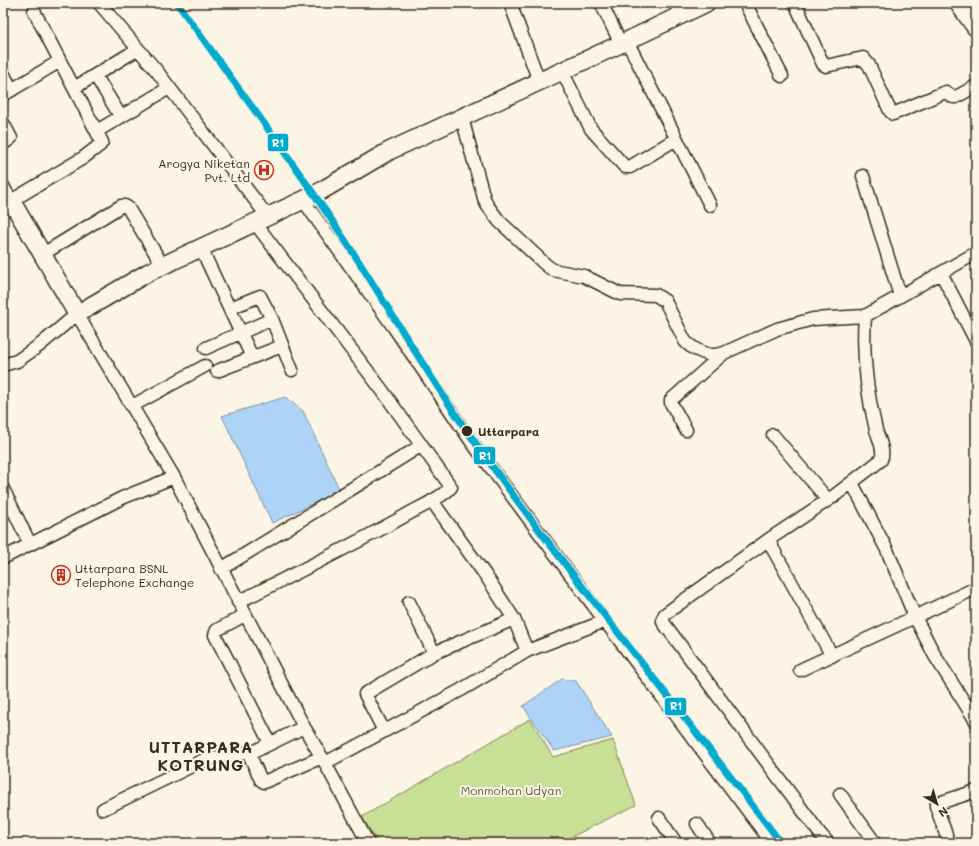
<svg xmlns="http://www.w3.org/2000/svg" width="979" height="846" font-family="Mali,sans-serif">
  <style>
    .green { fill: #c8e096; stroke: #82855a }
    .water { fill: #add4f7; stroke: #7f90a0 }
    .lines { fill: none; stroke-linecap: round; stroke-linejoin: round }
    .street-casing { stroke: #3b2a1e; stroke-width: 15 }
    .secondary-casing { stroke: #3b2a1e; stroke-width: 20 }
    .street { stroke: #fcf5e5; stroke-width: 12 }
    .secondary { stroke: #fcf5e5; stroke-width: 17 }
    .rail-1-casing { stroke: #fcf5e5; stroke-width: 10 }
    .rail-1 { stroke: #00a9ce; stroke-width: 7 }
    .stop-dot { fill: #3b2a1e; stroke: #fcf5e5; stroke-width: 1.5 }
    .labels { text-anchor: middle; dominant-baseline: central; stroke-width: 4; stroke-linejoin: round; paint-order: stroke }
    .poi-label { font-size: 12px; fill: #3b2a1e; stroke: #fcf5e5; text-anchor: end }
    .stop-label { font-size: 12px; font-weight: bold; fill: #3b2a1e; stroke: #fcf5e5; text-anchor: start }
    .park-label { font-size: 12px; fill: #5e583c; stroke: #fcf5e5 }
    .district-label { font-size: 16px; font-weight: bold; letter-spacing: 1px; fill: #3b2a1e; stroke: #fcf5e5 }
    .line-badge { stroke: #fcf5e5; stroke-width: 1.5 }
    .badge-label { font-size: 11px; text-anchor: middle; font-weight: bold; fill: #fff }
  </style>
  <rect width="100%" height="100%" fill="#fcf5e5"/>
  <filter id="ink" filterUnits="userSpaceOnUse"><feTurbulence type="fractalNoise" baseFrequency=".025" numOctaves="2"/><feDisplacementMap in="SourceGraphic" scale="8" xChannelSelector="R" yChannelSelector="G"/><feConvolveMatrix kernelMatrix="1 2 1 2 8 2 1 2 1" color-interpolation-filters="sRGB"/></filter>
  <g filter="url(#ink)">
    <path class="green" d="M530,719L553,757L613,740L636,805L559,843H378L362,817Z"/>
    <path class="water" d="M285,397L303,411L340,491L272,523L222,416Z
      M562,679L576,681L612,737L554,751L523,706Z"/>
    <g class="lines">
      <defs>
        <path id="street" d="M99,3L156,70L268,217
          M510,3L539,81
          M601,3L621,44
          M675,3L681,16
          M745,3L782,76
          M795,3L823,64L826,66L863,58L869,65L890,111L893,114L943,93L946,92L953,97H956L976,86
          M627,41L710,205
          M562,71L591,129L625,167H630L676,139
          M3,73L12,90
          M95,75L121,117
          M74,88L138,49
          M3,95L60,61
          M462,118L484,198L487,205L499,221L546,265L553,270L584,276L620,294L656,295L665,301L685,341C691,348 705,355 714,355C717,355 721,354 724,353L777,329L813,319L865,316L976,253
          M3,123L11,138L3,144
          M97,131L169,88
          M863,176L900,296
          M3,186L11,201L83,158L100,145L102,142L34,11
          M303,200L395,329L471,441L605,621
          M201,248L252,357
          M43,254L121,206H125L128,208L163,266
          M941,273L976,341
          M230,308L260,296L272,319L292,370
          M206,348L272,319
          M3,365L17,361L40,345L77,314L174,477L304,727L325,763L368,843
          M217,371L282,346
          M132,406L205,366
          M686,430L671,403V400L724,353
          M773,435L828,500
          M3,489L30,544
          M432,501L486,576L514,619L527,651
          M768,540L832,656
          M3,558L122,498L174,477
          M221,569L361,483L422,445
          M976,588L915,617L935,656L976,721
          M238,602C296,573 354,545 410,513C421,507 443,497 451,487L382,390L255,223
          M409,602L434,653
          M245,615L217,630L215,635L270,743
          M800,670L915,617L887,550L852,483
          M384,731L365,694L434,653L514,619
          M249,754L304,727
          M325,763L461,690L527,651L605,621L772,843
          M840,794L875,843
          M103,809L206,759L244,753L249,754L261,780L264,782L322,757
          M659,818L676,843
          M697,824L710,843
          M828,843L821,835L663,622V618L665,614L768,540L834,496L881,460C885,452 879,439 876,430C867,393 862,354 865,316
          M949,843L936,806L939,803L976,791"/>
        <path id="secondary" d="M958,3L976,28
          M3,205L10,201L12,202L77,314L149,272L314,195L389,151L627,41L706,3"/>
      </defs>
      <use href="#street" class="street-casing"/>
      <use href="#secondary" class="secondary-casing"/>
      <use href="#street" class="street"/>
      <use href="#secondary" class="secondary"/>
      <defs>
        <path id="rail-1" d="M177,3C231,78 286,152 337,228C383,297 424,370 472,438C570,577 679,707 781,843"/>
      </defs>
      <use href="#rail-1" class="rail-1-casing"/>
      <use href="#rail-1" class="rail-1"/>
    </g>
  </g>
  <defs>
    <symbol id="hospital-ring" viewBox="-11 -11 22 22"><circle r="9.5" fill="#fcf5e5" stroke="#c8321e" stroke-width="1.5"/><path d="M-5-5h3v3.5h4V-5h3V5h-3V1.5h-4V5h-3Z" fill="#c8321e"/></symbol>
    <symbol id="building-ring" viewBox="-11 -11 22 22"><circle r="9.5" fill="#fcf5e5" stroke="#c8321e" stroke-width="1.5"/><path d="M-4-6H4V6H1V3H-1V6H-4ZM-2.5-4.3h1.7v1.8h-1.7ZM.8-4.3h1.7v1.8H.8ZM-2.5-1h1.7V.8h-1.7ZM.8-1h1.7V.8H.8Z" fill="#c8321e"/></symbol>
  </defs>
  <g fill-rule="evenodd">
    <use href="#hospital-ring" x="253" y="159" width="22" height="22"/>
    <use href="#building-ring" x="50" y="564" width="22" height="22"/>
  </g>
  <circle class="stop-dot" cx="467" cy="431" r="6"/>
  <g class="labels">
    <g class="poi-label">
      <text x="250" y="163">Arogya Niketan<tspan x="250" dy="14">Pvt. Ltd</tspan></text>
      <text x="75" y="568" text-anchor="start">Uttarpara BSNL<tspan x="75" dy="14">Telephone Exchange</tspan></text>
    </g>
    <g class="stop-label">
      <text x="478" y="431">Uttarpara</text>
    </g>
    <g class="park-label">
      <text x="511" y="790">Monmohan Udyan</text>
    </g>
    <g class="district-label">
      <text x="201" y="746">UTTARPARA<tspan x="201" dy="18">KOTRUNG</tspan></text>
    </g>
  </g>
  <g class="line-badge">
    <rect x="267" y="133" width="22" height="19" rx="4" fill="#00a9ce"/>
    <rect x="473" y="446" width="23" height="19" rx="4" fill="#00a9ce"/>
    <rect x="664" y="697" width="23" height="19" rx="4" fill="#00a9ce"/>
  </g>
  <g class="badge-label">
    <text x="278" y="147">R1</text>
    <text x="485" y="460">R1</text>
    <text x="676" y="710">R1</text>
  </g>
  <rect width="979" height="846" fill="none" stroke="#fcf5e5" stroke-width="16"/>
  <rect x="8" y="8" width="963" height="830" fill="none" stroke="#3b2a1e" stroke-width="1.5" filter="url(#ink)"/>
  <g transform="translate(937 804) rotate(142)" stroke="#fcf5e5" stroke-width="3" paint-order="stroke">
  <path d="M0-3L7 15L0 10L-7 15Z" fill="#3b2a1e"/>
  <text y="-6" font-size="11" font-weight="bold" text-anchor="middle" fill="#3b2a1e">N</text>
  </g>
</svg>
